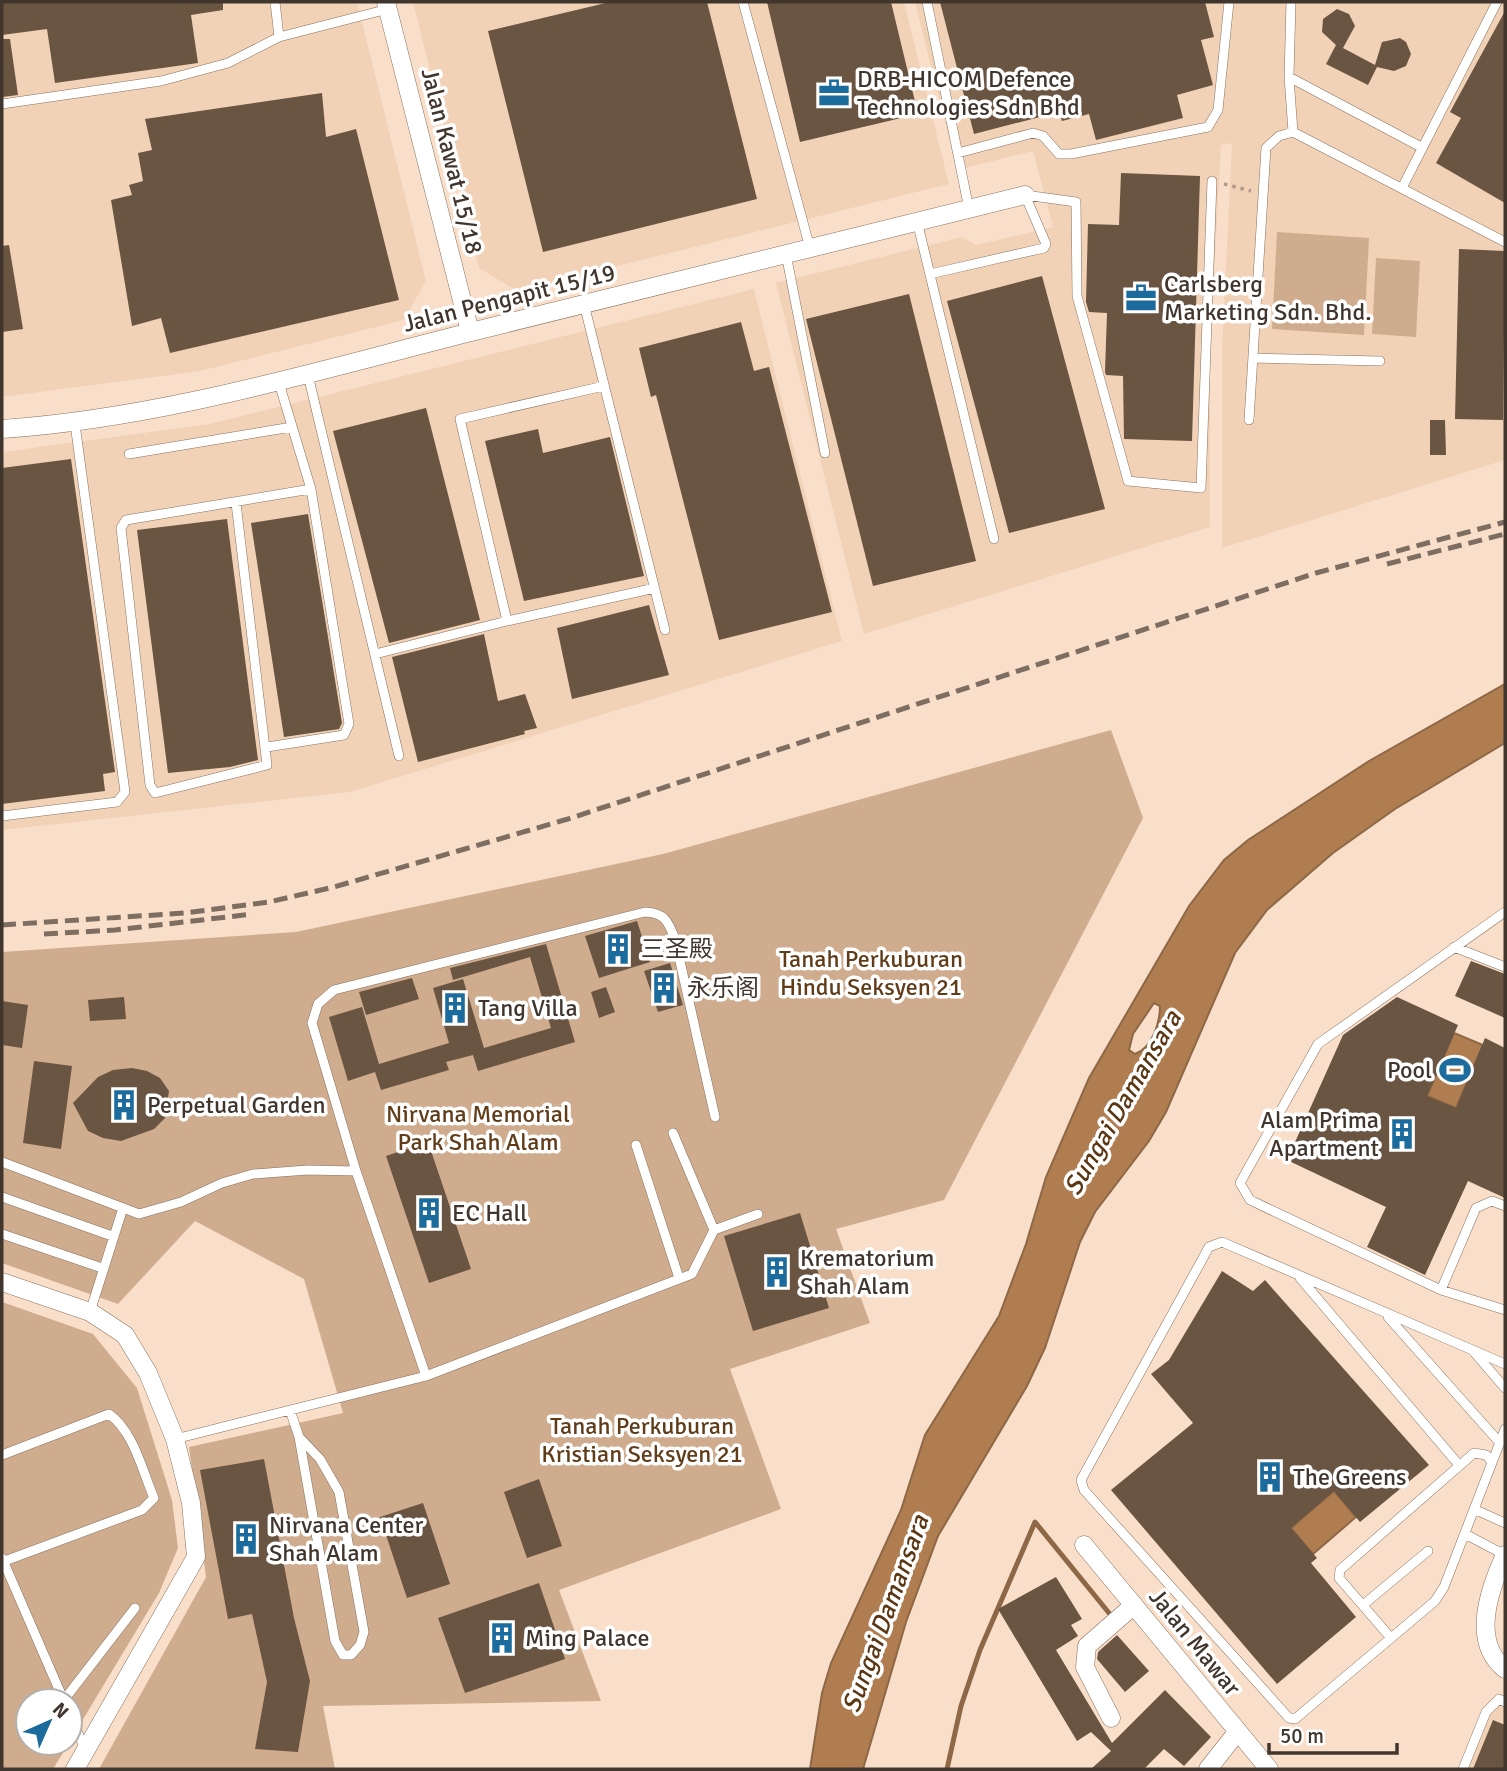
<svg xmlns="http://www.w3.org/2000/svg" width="1507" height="1771" font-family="Signika,'Noto Sans SC',sans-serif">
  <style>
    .built { fill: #f1d2b7 }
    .green { fill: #cfac8e }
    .water { fill: #af7d50; stroke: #8e6846; stroke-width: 2; fill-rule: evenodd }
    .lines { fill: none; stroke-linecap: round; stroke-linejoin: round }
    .stream { stroke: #8e6846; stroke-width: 5 }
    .building { fill: #6a5442 }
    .service-casing { stroke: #88715e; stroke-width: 10 }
    .minor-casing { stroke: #88715e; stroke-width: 19 }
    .path { stroke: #ad9a8a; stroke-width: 3.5; stroke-dasharray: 3.5 5; stroke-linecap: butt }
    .service { stroke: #fff; stroke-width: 9 }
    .minor { stroke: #fff; stroke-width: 18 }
    .rail { stroke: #7d6e61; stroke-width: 5; stroke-dasharray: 14 7; stroke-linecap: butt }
    .labels { text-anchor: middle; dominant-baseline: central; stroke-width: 7; stroke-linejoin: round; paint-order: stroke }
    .poi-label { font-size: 24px; fill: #40362d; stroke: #fff; text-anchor: start }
    .street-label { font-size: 24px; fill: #40362d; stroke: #fff }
    .park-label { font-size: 24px; fill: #603c19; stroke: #fff }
    .water-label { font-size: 26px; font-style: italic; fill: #5b3714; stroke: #fff }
  </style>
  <rect width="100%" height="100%" fill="#f9dfca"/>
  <path class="built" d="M2,2H357L426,281L404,320L200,371L2,397Z
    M413,2H904L949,184L517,291L479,268Z
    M915,2H1505V460L1222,548V349L1232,143L1221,145L1210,349V527L864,634L776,283L962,237L976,245L1053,227L1033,151L957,170Z
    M754,289L842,641L350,792L2,830V452L210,424Z
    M1499,1705L1505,1708V1769H1467L1489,1716Z"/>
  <path class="green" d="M1277,232L1369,238L1364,335L1272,329Z
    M1376,258L1420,261L1416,337L1372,334Z
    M1111,730L1143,818L944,1200L836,1229L870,1323L730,1369L781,1509L559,1590L601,1701L323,1706L335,1769H99L206,1577L189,1447L343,1413L304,1279L195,1221L118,1304L2,1263V952L296,932L663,854Z
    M2,1302L93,1334L137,1388L172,1500L178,1548L159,1593L70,1741V1701H28V1743H69L53,1769H2Z"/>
  <path class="water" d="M1505,684V743L1395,809L1333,853L1267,910L1235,953L1166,1112L1149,1141L1095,1212L1080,1242L1045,1348L1027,1386L938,1536L906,1622L863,1769H810L822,1693L831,1663L901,1510L925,1435L999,1316L1026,1244L1046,1177L1089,1078L1189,906L1224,860L1248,840L1369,761ZM1154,1003L1160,1006C1160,1023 1152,1048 1135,1054L1129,1050L1133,1034Z
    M1454,1033L1483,1045L1456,1108L1427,1096Z
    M1334,1491L1356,1517L1313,1554L1291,1528Z"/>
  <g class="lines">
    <path class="stream" d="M947,1769L961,1706L980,1650L1035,1522L1109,1613"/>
  </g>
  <path class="building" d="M2,2H223V10L191,15L198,63L55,83L47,29L2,35Z
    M610,2H707L757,199L543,252L488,31Z
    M767,2H891L918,114L800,142Z
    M940,2H1205L1214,37L1201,40L1213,85L1177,95L1183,118L1096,140L1089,114L1062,121L1059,112L974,134Z
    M1337,9L1349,14L1355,26L1343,48L1375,65L1382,42L1400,38L1406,42L1411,54L1406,66L1394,71L1377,67L1368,85L1326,64L1336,45L1322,32L1323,19Z
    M1505,11V203L1436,163L1461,118L1450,112Z
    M2,39H10L18,95L2,97Z
    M322,93L326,137L356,129L399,300L170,353L161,318L132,326L111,200L132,195L129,185L143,181L138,153L152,150L145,119Z
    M1121,173L1200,176L1192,441L1124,439L1123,376L1106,375L1105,372L1107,313L1089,312L1086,302L1088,224L1119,225Z
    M9,245L23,329L2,332V246Z
    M1459,249L1505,251L1503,420L1455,419Z
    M1042,276L1105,509L1009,533L947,301Z
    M909,294L976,561L873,586L806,319Z
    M741,322L754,371L769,367L832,612L719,640L656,395L651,397L639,348Z
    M426,408L480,620L389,643L333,431Z
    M1430,420H1445L1446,455H1430Z
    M538,429L543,453L610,437L644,576L524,601L485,441Z
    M71,459L115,772L103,774L105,791L2,804V468Z
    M308,514L342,723L339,729L284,737L251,523Z
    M227,519L258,760L230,767L168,773L137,530Z
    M649,605L669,675L572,699L557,628Z
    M484,634L498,701L525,694L537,728L524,731L525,734L418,762L392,657Z
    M637,921L650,962L599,978L585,936Z
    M546,944L575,1042L478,1071L473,1055L446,1062L449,1070L381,1090L375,1072L348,1081L329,1017L362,1007L379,1064L449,1043L433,988L463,979L484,1048L551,1028L530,957L453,980L450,968Z
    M1471,961L1505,974V1018L1455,996Z
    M670,963L683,1005L658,1012L644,971Z
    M412,978L419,999L366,1015L359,992Z
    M606,987L615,1012L599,1018L591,992Z
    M124,997L126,1019L90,1021L88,1000Z
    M1397,997L1458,1025L1427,1096L1456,1108L1485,1038L1505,1048V1198L1468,1181L1425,1275L1367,1247L1386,1207L1287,1160L1343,1035Z
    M2,1001L28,1005L22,1048L2,1045Z
    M34,1061L72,1066L61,1149L23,1143Z
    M132,1068L147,1071L160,1078L169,1091L165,1118L154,1129L121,1141L103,1138L88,1131L73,1103L98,1077L113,1070Z
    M428,1142L471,1269L429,1283L386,1156Z
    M800,1213L829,1308L753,1331L724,1236Z
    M1222,1271L1253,1291L1265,1280L1429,1465L1360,1522L1334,1491L1291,1528L1317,1558L1311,1563L1356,1617L1277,1684L1111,1490L1193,1423L1151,1374L1169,1360Z
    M264,1459L294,1618L310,1681L298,1752L255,1749L267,1682L252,1614L228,1619L200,1470Z
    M539,1479L562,1546L527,1558L504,1492Z
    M423,1503L450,1584L407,1598L380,1517Z
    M1056,1577L1082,1619L1071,1625L1078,1636L1056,1650L1112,1743L1165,1690L1211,1737L1184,1766L1164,1749L1144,1769H1091L1111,1751L1091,1732L1077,1741L998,1609Z
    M539,1583L565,1659L465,1693L438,1618Z
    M1117,1635L1149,1671L1125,1692L1097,1659L1098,1652Z
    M1493,1720L1505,1725V1769H1473Z"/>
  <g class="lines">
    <defs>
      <path id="service" d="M275,2L279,37L388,9
        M743,2L810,248
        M927,2L969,209
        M1291,2L1289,77L1421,147
        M1289,77L1293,132L1505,242
        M2,104L161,81L228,63L279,37
        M958,153L1033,133L1043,136L1059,154H1071L1208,127L1218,110L1229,2
        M1403,186L1497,2
        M1025,195L1076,202L1077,296L1128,481L1201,488L1212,181
        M917,221L994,539
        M786,254L825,453
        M930,274L1044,248L1046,244L1025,195
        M584,304L665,630
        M1253,358L1380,361
        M308,375L399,756
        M604,386L460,419L507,621L655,588
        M1249,420L1266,148L1279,136L1293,132
        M129,454L292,427
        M236,503L267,765L155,793L150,785L121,528L126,520L311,489
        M375,654L507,621
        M267,747L344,735L349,724L311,489L279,383
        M2,816L117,802L125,792L75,424
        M1505,912L1318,1044L1240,1183L1250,1200L1441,1290L1505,1310
        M1454,947L1505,967
        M673,1133L714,1230
        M636,1145L679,1278
        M2,1162L139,1214L181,1202L222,1183L253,1174L308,1170L356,1171
        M2,1197L112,1236
        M2,1234L102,1268
        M1300,1278L1459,1465
        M1441,1290L1476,1208L1492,1201L1505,1206
        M90,1312L123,1208
        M1388,1317L1500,1443
        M1474,1352L1505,1388
        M1505,1364L1222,1242L1209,1247L1081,1480L1084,1490L1289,1718L1295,1719L1435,1601L1444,1587L1505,1429
        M426,1376L356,1171L312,1023L318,1004L334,990L645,912C665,913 668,921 675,939L715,1117
        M290,1410L299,1437L335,1641L343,1655H351L360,1645L364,1632L339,1492L320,1459L299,1437
        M175,1439L426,1376L692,1274L714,1230L758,1214
        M2,1455L109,1414C134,1432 142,1470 154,1498L142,1510L2,1562
        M1476,1510L1505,1523
        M1465,1534L1505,1555
        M2,1558L64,1701
        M1363,1605L1428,1551
        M1391,1638L1339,1578L1340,1570L1474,1453L1486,1455L1492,1462
        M64,1700L135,1608
        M70,1715L85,1749
        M1463,1769L1486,1712L1499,1699L1505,1702"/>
      <path id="minor" d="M386,2L470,332
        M2,429C162,418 316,371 471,332C655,285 840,240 1025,195
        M2,1282L90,1312L125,1335L148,1373L175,1439L191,1503L196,1557L75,1769
        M1084,1545L1269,1769
        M1505,1555C1490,1588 1470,1641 1505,1669
        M1111,1718L1085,1667L1087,1646L1134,1605
        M1208,1769L1238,1731"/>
    </defs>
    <use href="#service" class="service-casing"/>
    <use href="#minor" class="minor-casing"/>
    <path class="path" d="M1224,184L1251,191"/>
    <use href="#service" class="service"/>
    <use href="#minor" class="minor"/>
    <path class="rail" d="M1387,564L1505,534
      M2,925L185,913L269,902L334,887L568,819L1316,573L1505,522
      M44,934L115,930L253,914"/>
  </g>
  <defs>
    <symbol id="office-bare" viewBox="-9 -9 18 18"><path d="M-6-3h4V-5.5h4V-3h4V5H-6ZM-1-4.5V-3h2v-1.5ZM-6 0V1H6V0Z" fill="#1c6b9d" stroke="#fff" stroke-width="2.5" paint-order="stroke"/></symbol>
    <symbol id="building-bare" viewBox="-9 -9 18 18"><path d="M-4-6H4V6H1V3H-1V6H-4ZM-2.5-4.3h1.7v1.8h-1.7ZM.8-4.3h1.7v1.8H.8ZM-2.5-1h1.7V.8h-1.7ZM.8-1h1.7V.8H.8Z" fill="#1c6b9d" stroke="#fff" stroke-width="2.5" paint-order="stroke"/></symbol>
    <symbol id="stadium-bare" viewBox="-9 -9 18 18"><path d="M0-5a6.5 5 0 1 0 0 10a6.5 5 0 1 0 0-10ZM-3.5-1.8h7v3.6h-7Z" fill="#1c6b9d" stroke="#fff" stroke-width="2.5" paint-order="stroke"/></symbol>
  </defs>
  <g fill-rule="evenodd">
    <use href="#office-bare" x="812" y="71" width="44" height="44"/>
    <use href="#office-bare" x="1119" y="276" width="44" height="44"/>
    <use href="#building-bare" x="596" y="927" width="44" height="44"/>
    <use href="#building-bare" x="642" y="966" width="44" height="44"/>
    <use href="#building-bare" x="433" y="986" width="44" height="44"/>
    <use href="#stadium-bare" x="1433" y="1048" width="44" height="44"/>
    <use href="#building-bare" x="102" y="1083" width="44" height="44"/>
    <use href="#building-bare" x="1380" y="1112" width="44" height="44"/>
    <use href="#building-bare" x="407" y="1191" width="44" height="44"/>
    <use href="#building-bare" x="755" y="1250" width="44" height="44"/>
    <use href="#building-bare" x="1248" y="1455" width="44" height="44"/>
    <use href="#building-bare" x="224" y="1517" width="44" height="44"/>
    <use href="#building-bare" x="480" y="1616" width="44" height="44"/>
  </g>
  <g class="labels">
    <g class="poi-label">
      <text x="857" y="79">DRB-HICOM Defence<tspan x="857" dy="28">Technologies Sdn Bhd</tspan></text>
      <text x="1164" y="284">Carlsberg<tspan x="1164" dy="28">Marketing Sdn. Bhd.</tspan></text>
      <text x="641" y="949">三圣殿</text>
      <text x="687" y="988">永乐阁</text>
      <text x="478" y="1008">Tang Villa</text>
      <text x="1432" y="1070" text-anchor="end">Pool</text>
      <text x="147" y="1105">Perpetual Garden</text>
      <text x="1379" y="1120" text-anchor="end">Alam Prima<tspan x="1379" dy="28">Apartment</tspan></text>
      <text x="452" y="1213">EC Hall</text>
      <text x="800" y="1258">Krematorium<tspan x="800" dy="28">Shah Alam</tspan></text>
      <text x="1293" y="1477">The Greens</text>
      <text x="269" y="1525">Nirvana Center<tspan x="269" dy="28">Shah Alam</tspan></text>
      <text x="525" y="1638">Ming Palace</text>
    </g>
    <g class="street-label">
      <text transform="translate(452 161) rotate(76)">Jalan Kawat 15/18</text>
      <text transform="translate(509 298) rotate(-14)">Jalan Pengapit 15/19</text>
      <text transform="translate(1195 1642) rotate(51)">Jalan Mawar</text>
    </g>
    <g class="park-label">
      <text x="871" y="959">Tanah Perkuburan<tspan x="871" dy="28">Hindu Seksyen 21</tspan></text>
      <text x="478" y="1114">Nirvana Memorial<tspan x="478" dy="28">Park Shah Alam</tspan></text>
      <text x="642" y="1426">Tanah Perkuburan<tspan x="642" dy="28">Kristian Seksyen 21</tspan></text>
    </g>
    <g class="water-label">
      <text transform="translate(1123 1103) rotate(-60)">Sungai Damansara</text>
      <text transform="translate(886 1614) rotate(-70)">Sungai Damansara</text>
    </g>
  </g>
  <rect width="1507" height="1771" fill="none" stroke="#40362d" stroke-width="7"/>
  <g transform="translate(49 1722) rotate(45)"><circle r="33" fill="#ffffff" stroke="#b3afab" stroke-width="2"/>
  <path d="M0-5L12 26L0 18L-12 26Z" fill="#1c6b9d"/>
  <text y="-10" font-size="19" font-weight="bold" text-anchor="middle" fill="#40362d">N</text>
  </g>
  <path d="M1269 1743v10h128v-10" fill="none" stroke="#40362d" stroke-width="3.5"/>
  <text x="1280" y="1743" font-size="21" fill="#40362d" stroke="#ffffff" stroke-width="5" paint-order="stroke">50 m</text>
</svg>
